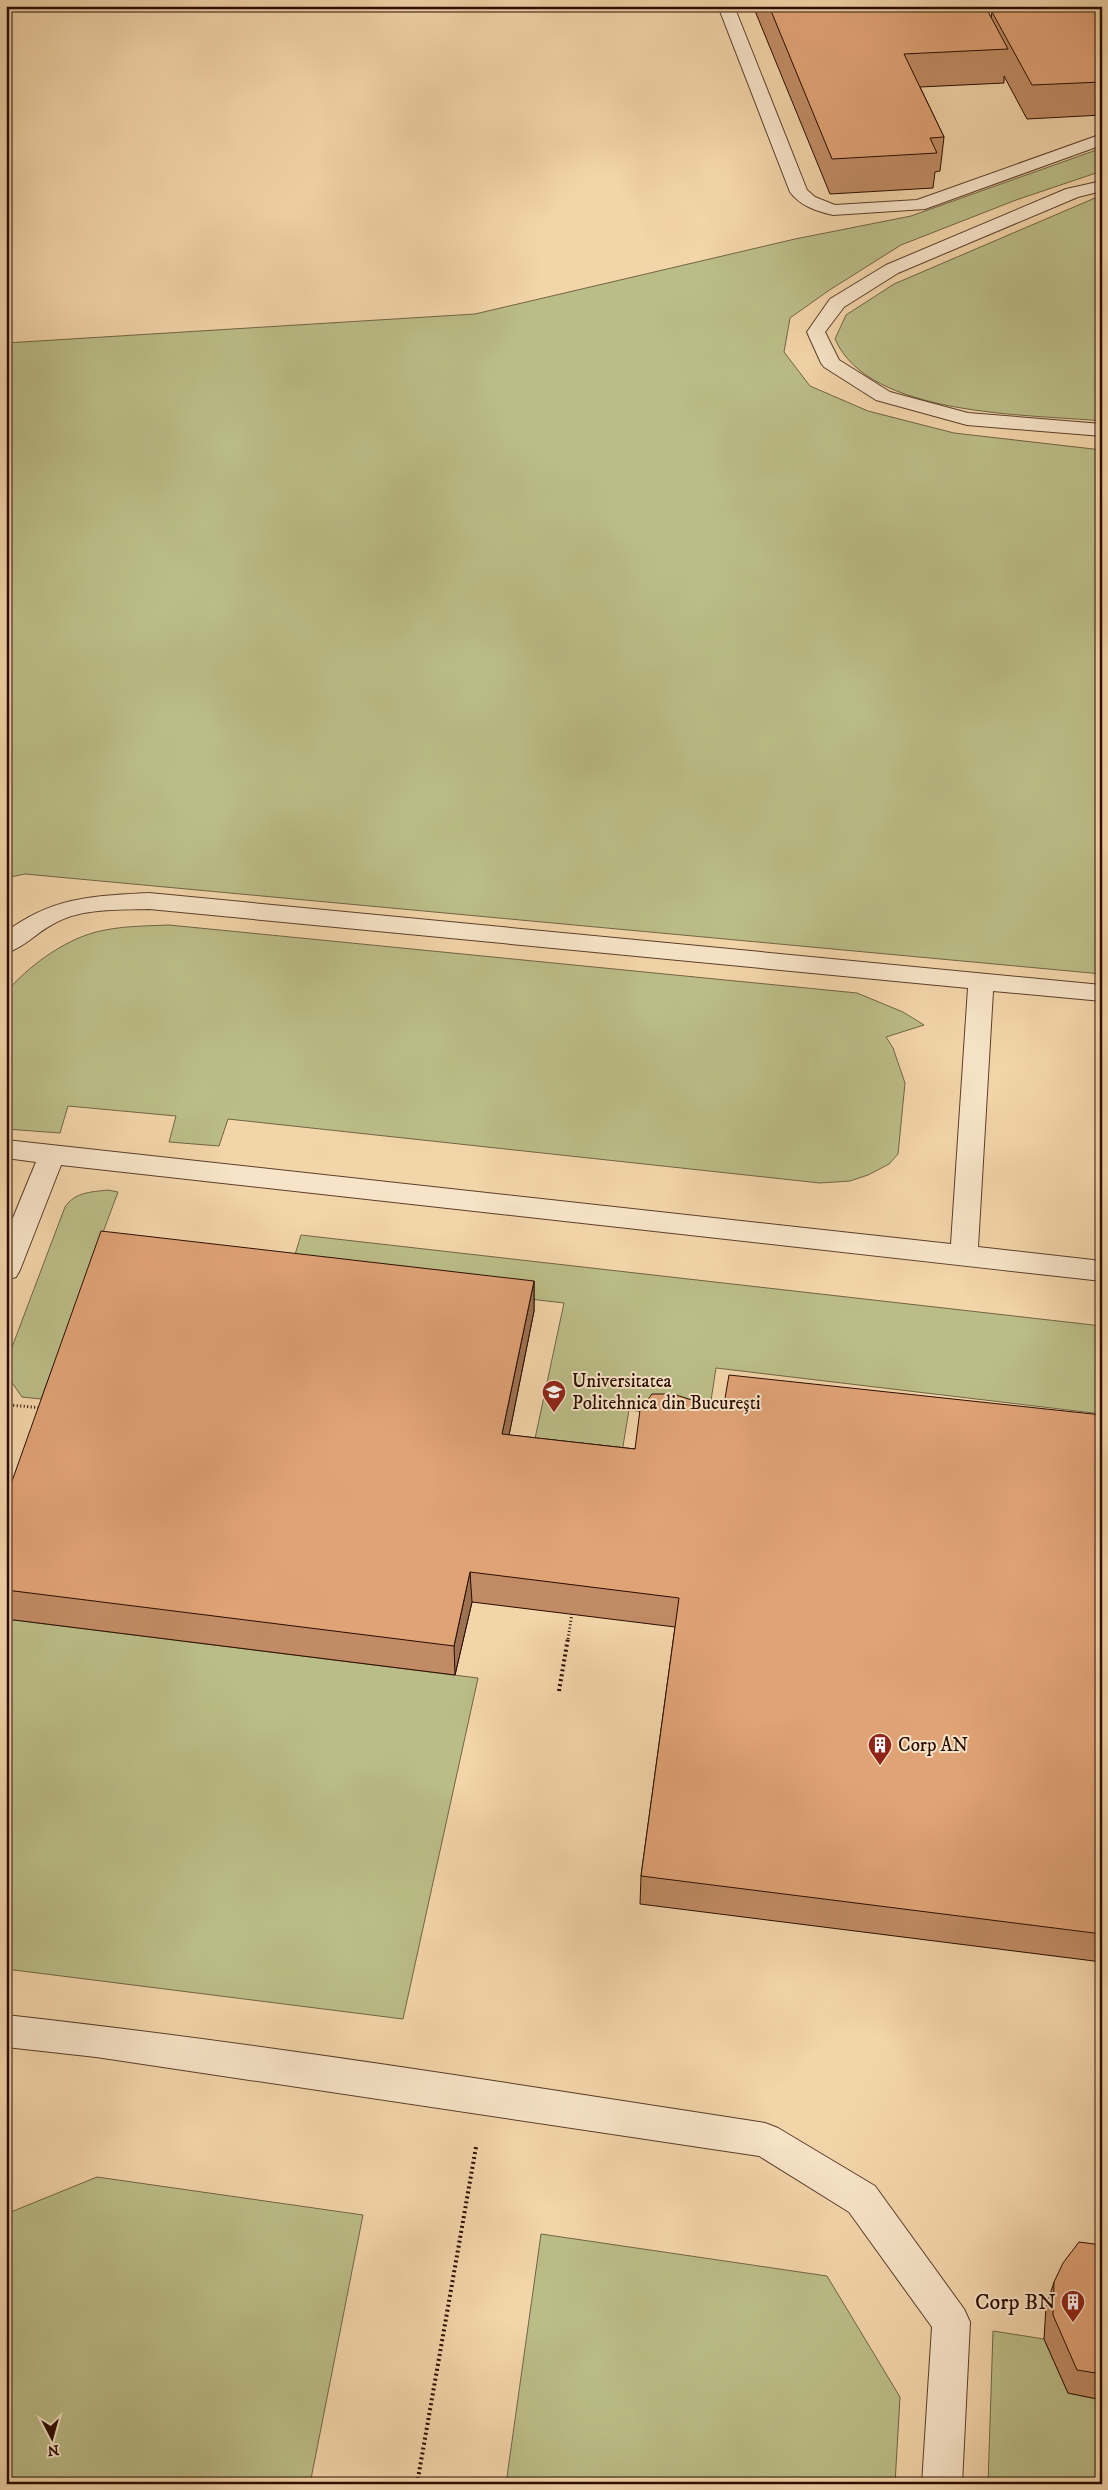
<svg xmlns="http://www.w3.org/2000/svg" width="1108" height="2490" font-family="'IM FELL DW Pica',serif">
  <style>
    .green { fill: #bbbd88; stroke: #726444 }
    .lines { fill: none; stroke-linecap: round; stroke-linejoin: round }
    .minor-casing { stroke: #5c3e2a; stroke-width: 2 }
    .path-far1 { stroke: #2a0c00; stroke-width: 3; stroke-dasharray: 1 2.5; stroke-linecap: butt }
    .path { stroke: #2a0c00; stroke-width: 4; stroke-dasharray: 2 3; stroke-linecap: butt }
    .minor { fill: #f7e4c8; fill-rule: evenodd }
    .wall { fill: #c18c65; stroke: #2a0c00 }
    .shaded-wall { fill: #9d7253; stroke: #2a0c00 }
    .building { fill: #e0a376; stroke: #2a0c00 }
    .labels { text-anchor: middle; dominant-baseline: central; stroke-width: 4; stroke-linejoin: round; paint-order: stroke }
    .poi-label { font-size: 19px; fill: #2a0c00; stroke: #f7e4c8; text-anchor: start }
    .near-poi-label { font-size: 22px; fill: #2a0c00; stroke: #f7e4c8; text-anchor: end }
  </style>
  <rect width="100%" height="100%" fill="#f3d5aa"/>
  <filter id="stains"><feTurbulence type="fractalNoise" baseFrequency=".004" numOctaves="4"/><feColorMatrix values="0 0 0 0 .2 0 0 0 0 .09 0 0 0 0 .02 0 0 0 .5 -.17"/></filter>
  <radialGradient id="worn" r=".72"><stop offset=".6" stop-color="#630" stop-opacity="0"/><stop offset="1" stop-color="#630" stop-opacity=".3"/></radialGradient>
  <path class="green" d="M1102,148V171L1016,200L901,245L828,291L790,318L784,352L810,386L868,411L954,433L1102,450V974L25,874L6,878V343L475,314L795,239L911,216Z
    M1102,195V421C1028,414 869,417 835,339L846,315L894,284Z
    M169,925L857,993L903,1012L924,1025L886,1037L893,1048L905,1083L898,1154L889,1164L868,1175L850,1181L820,1183L228,1119L219,1146L169,1142L176,1116L68,1106L60,1133L6,1129V992C28,967 62,941 96,932C119,926 145,926 169,925Z
    M108,1190L118,1192L41,1399L22,1397L6,1374V1363L65,1207C75,1192 91,1192 108,1190Z
    M301,1235L1102,1326V1414L716,1368L708,1420L629,1410L621,1458L533,1448L564,1303L290,1271Z
    M6,1619L478,1678L403,2019L6,1969Z
    M97,2177L363,2215L310,2484H6V2214Z
    M541,2234L827,2276L900,2397L895,2484H506Z
    M993,2331L1044,2339L1068,2393L1102,2400V2484H988Z"/>
  <g class="lines">
    <defs>
      <path id="minor" d="M718,6H734L807,190L815,197L835,205L917,200L1102,134V145L925,209L833,215C817,211 800,206 790,192Z
        M1087,6H1102V21L1096,19Z
        M1102,181V191L1078,197L898,273L844,307L825,332L839,360L890,392L968,413L1102,424V436L967,425L876,400L824,367L821,363L807,332L830,299L886,265L1066,189Z
        M149,893L1102,985V1001L993,991L978,1247L1102,1261V1281L61,1165L20,1270L16,1277L6,1280V1235L36,1162L6,1158V1140L951,1244L968,988L149,909C118,910 82,908 55,923C38,931 24,948 6,953V932C52,897 93,896 149,893Z
        M6,2015C260,2043 513,2084 765,2123L778,2128L875,2186L964,2309L970,2322L962,2484H922L932,2327L849,2212L759,2156L96,2057L6,2047Z"/>
    </defs>
    <use href="#minor" class="minor-casing"/>
    <path class="path-far1" d="M6,1320L10,1311
      M6,1399L10,1405L42,1408
      M568,1639L572,1613"/>
    <path class="path" d="M559,1691L568,1638
      M417,2484L476,2147"/>
    <use href="#minor" class="minor"/>
  </g>
  <path class="wall" d="M753,6H985L991,18L992,12L1102,23V115L1027,119L1004,76V83L920,87L944,137L940,171L935,172L933,188L830,194Z
    M534,1281V1311L509,1435L635,1449L723,1410L1102,1415V1962L640,1904L641,1876L675,1627L472,1602L455,1675L6,1619V1498Z
    M1102,2245V2400L1068,2393L1044,2339L1046,2307L1054,2282Z"/>
  <path class="shaded-wall" d="M534,1281V1311L503,1465L502,1434Z
    M470,1572L472,1602L455,1675L454,1646Z"/>
  <path class="building" d="M769,6H985L1008,49L904,54L944,137L930,138L937,153L832,159Z
    M1092,7L1102,23V82L1032,85L992,12Z
    M101,1231L534,1281L502,1434L635,1449L640,1410L652,1394H673L723,1410L729,1375L1102,1415V1934L641,1876L679,1598L470,1572L454,1646L6,1590V1498Z
    M1079,2242L1102,2245V2374L1077,2370L1053,2315L1054,2282L1063,2263Z"/>
  <defs>
    <symbol id="university-pin" viewBox="-11 -11 22 30"><path d="M0 17L-7.5 6A9.5 9.5 0 1 1 7.5 6Z" fill="#8f2418" stroke="#f7e4c8"/><path d="M0-5L7-2L0 1L-7-2ZM-4 1L0 2.5L4 1V4Q0 6-4 4Z" fill="#fff"/></symbol>
    <symbol id="building-pin" viewBox="-11 -11 22 30"><path d="M0 17L-7.5 6A9.5 9.5 0 1 1 7.5 6Z" fill="#8f2418" stroke="#f7e4c8"/><path d="M-4-6H4V6H1V3H-1V6H-4ZM-2.5-4.3h1.7v1.8h-1.7ZM.8-4.3h1.7v1.8H.8ZM-2.5-1h1.7V.8h-1.7ZM.8-1h1.7V.8H.8Z" fill="#fff"/></symbol>
  </defs>
  <g fill-rule="evenodd">
    <use href="#university-pin" x="540" y="1378" width="28" height="38"/>
    <use href="#building-pin" x="866" y="1731" width="28" height="38"/>
    <use href="#building-pin" x="1059" y="2288" width="28" height="38"/>
  </g>
  <g class="labels">
    <g class="poi-label">
      <text x="572" y="1381">Universitatea<tspan x="572" dy="22">Politehnica din București</tspan></text>
      <text x="898" y="1745">Corp AN</text>
    </g>
    <g class="near-poi-label">
      <text x="1056" y="2302">Corp BN</text>
    </g>
  </g>
  <rect width="1108" height="2490" fill="none" stroke="#f3d5aa" stroke-width="25"/>
  <rect x="8" y="8" width="1093" height="2475" fill="none" stroke="#2a0c00" stroke-width="2.5"/>
  <rect x="12" y="12" width="1083" height="2465" fill="none" stroke="#2a0c00"/>
  <g transform="translate(52 2438) rotate(174)" stroke="#f7e4c8" stroke-width="4" paint-order="stroke">
  <path d="M0-4L9 19L0 12L-9 19Z" fill="#2a0c00"/>
  <text y="-8" font-size="14" font-weight="bold" text-anchor="middle" fill="#2a0c00">N</text>
  </g>
  <rect width="100%" height="100%" filter="url(#stains)"/>
  <rect width="100%" height="100%" fill="url(#worn)"/>
</svg>
